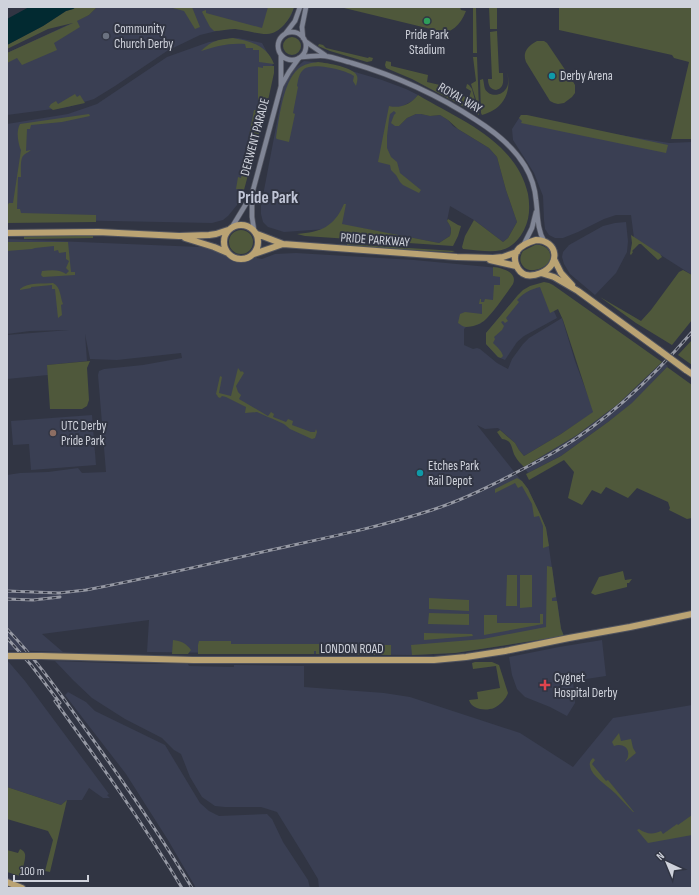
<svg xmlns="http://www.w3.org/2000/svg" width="699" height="895" font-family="'Sofia Sans Condensed',sans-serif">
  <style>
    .built { fill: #3a3f53 }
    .green { fill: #4f583b }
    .water { fill: #022a31 }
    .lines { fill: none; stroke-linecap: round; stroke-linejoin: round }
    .tertiary-casing { stroke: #50535e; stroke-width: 6 }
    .primary-casing { stroke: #50535e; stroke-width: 8 }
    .tertiary { stroke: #808595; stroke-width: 4.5 }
    .primary { stroke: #baa373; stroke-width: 6 }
    .rail-casing { stroke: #9699a4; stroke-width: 3 }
    .rail { stroke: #313543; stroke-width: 1.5; stroke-dasharray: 4.5; stroke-linecap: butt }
    .primary-bridge-casing { stroke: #50535e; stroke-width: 8; stroke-linecap: butt }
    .primary-bridge { stroke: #baa373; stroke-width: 6 }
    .leisure-dot { fill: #2e9e5b; stroke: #313543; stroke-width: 1.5 }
    .worship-dot { fill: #6b7280; stroke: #313543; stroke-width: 1.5 }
    .culture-dot { fill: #0f9aa8; stroke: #313543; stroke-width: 1.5 }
    .education-dot { fill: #8d6e63; stroke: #313543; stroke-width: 1.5 }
    .health-dot { fill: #e0444e; stroke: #313543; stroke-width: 1.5 }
    .labels { text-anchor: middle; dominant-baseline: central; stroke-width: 4; stroke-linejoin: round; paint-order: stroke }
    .poi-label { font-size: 13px; fill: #cfd2db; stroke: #313543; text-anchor: start }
    .street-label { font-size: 13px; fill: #cfd2db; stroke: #313543 }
    .district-label { font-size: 17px; font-weight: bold; fill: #c0c5d6; stroke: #313543 }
  </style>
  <rect width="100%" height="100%" fill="#313543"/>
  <path class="built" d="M97,7H294L291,16L282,27L278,30L268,34L236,29L221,30L200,35L167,51L115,86L94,99L68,107L7,115V53L89,15Z
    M238,38L262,43L273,63L268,93L251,164L237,205L228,216L223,220L212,223L11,219L7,220V124L68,114L97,104L167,57L209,42Z
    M304,61L314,62L338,67L382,80L406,89L418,95L414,100L401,107L399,126L407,118L416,114H421L431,116L440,115L448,120L453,126L489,148L497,157L506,190L517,222L508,238L503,242L474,220L450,206L447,221L450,225L451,231L450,236L439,243L354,227L284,232L268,227L263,222L261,214V206L284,85L293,70Z
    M521,115L608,133L669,143L692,142V275L634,238L631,215H616L604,219L578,232L563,238H555L549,235L545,229L544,220L543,196L534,173L513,140L512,129Z
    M626,222L628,241L627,252L616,273L595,295L570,274L564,264L562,257L563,252L569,245L603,226L615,223Z
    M7,239L200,247L262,259L275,254L296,253L414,260L499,268L508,290L480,324L466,327L464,329V345L473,349L477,348L480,349L497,363L508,369L512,359L523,344L529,338L562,318L575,361L594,412L561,434L524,456L519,450L515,443L498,428L485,429L477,425L528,489L546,528L561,628L564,636L455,653L412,655L147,652L149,620L42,634L63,652L7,650V475L20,473L48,472L78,468L82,473L106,472L98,375L99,371L104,369L143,365L182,358L181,353L117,360L90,359L85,334L87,361L47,365L48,375L7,379V335L69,330L30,331L7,334Z
    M543,286L557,318L524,336L517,342L505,360L498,357L486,344V333L518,295L528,289Z
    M662,362L668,366L667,367L632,404L608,422L561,456L528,473L524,467L577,435L618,404Z
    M92,415L96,465L31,470L29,444L13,445L11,421Z
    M602,640L606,676L573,681L575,703L567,716L550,707L525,697L517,689L512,675L509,657L559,647Z
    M7,660L25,681L109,794L107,795L110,798H103L89,788L82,800H67L61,805L7,787Z
    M55,661L137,664H188L189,666L234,667V665L304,666V687L384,693L410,697L520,733L573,767L613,718L651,712L692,705V888H319L318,879L303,854L277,812L261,807H225L215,806L202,797L190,777L181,754L174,750L162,738L125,719L92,698L73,680Z
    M68,692L86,702L95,711L165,745L200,803L209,811L219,816L267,814L272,819L283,842L308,880L310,888H196L168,840L126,774L65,695Z"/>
  <path class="green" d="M76,7H97L89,15L77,21L80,27L54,43L57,50L22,65L17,58L7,63V53L73,23L48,29L7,49V45L43,26L66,11L73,9Z
    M169,7H192L200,27L195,29L184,11Z
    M268,7H294C291,18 280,34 267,34C256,34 246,30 235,29C228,29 221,31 214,31L210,27L202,12L203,11L206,10V13L262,28Z
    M340,7H460L461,10L466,11C460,26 452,33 436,34L435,30Z
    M473,7H476L477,53H473Z
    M489,7H497V29H490Z
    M559,7H692V139H671L689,62L674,58L672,55L559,30Z
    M497,31L499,73H503C503,80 505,88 496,90C490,89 488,85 488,79H492L490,32Z
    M283 46a9 9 0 1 1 18 0a9 9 0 1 1-18 0Z
    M233,38C250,41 267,45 274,64L259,62V50H253V48H246L245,44C227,43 218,46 201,51C213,40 217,40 233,38Z
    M537,41H544L547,43L572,80L575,85V93L572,97L564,103L558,104L554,103L550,101L526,62C522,52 528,46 537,41Z
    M319,44L323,45L326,48L368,58L369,57L373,58L372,61L367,62L330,51L318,46Z
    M473,57H477L479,109L471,84L476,81Z
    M386,61L391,62V66L428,75L427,82L457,89L456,94L469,98L471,91L466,88L467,84L469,85L472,89L479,115L412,79L386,68L385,65Z
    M318,62C327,63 354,67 357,76C358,79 357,82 356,86L353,81L354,76C346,70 313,62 304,69C299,73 298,80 297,86L298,87L293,113L295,114L289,142L277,139L276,138C279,119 283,82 298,69C304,64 311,63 318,62Z
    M263,66H274V73L269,96L244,190L236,189L238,177L241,178L254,110H258V67L263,68Z
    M507,71C512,92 504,109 482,115L481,113L480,80L483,79C484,83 484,86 485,89C490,98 503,96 507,87C509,83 508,76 507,71Z
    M75,94L77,97L80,95L85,103L53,110L49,107L51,104L56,101L58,104Z
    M418,95C460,120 516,141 528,194C530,206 530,218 524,230C509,258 490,251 463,249L462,247L465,236L474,220L503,242L508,238L517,222L506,190L497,157L489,148L458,129L448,120L440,115L430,116L421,114H416L407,118L399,126H395L391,123L394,115L396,113L394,111L390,114L389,119L387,136V148L391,157L397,162L400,173L421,190L419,193L403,185L400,182L396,175L391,170L390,165L378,162L389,106C400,109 411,104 418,95Z
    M89,114L90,116L62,122L31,125L30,129H27L26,151L31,150C28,153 25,153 23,156C20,160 21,172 21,177H18L17,209H20L21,213L96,215V222L7,223V206L9,203H13L21,150L20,148C18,140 16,132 20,124Z
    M521,115H527L668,145L666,153L521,123L522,121L519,118Z
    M344,204H346L342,224L439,243L450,236C452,230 451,226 447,221L448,219L458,225L461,226L458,236L453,246L305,236L297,234C321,232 334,227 344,204Z
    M229 242a12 12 0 1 1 24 0a12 12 0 1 1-24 0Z
    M93,235V238L24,239V236Z
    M631,235L660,254L662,257L658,260L641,244H639L632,251L633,252L631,255L630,254L632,243Z
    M7,242H68L71,272H75V275L43,277L41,275L42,271C51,270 59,269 66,274L69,271L66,268L69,261L66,259V252L59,253L58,250L54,251V246L35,248L32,249L7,251Z
    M347,244L455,251L452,252L425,251L347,245Z
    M535,245C545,243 555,253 548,263C543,269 529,274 523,266C519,261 520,256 523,251Z
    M493,267C502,268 518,272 513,284C505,295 494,312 484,321C480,324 472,327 466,327C463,327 460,324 458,323L460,314L465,312L482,314V304H479L480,299H481V302H484L485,299L493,300L494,285H500V277L493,276Z
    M683,270L692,275V320L672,345L636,323L600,297L641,321L651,310L679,272Z
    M544,282L549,283L553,285L662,362L618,404L577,435L524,467C521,464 517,460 515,456C511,449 513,440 502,439L497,432L500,430L515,443L519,450L524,456L561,434L593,412L563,320L558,309L550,313L540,287C529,290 525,292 517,300L519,302L506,318L508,321L505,323L503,321L501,322L504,326L502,330L494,337L495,339L493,343C497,347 502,351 503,356L501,358L498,357L486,344V333L518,295L523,290L530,286Z
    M53,283C61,287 60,297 63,304L61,305L62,315L58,318L55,289H52V285L31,287V288L20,290V289C28,282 43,284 53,283Z
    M692,340V365L678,355Z
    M90,361L87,368L89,400L87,406L82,409H50L47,365Z
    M667,367L692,385V518L687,519L669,510L670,508L668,502L637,488L628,498L606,487L601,494L592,490L582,505L568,498L574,472L564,460L529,480L526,474L528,473L561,456L608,422L632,403Z
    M238,368L241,372L242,371L244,373L236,386L238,392L241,395L239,399L268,416L271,412L274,414L273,417L286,422L288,419L293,421L292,425L311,432H315L316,429L317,432L315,438L312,439L290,429L284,424L273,419L268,417L257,412L245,413L246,407L226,397L222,396L220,398L218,397L217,395L216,394L220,376L222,377L219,393L231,396Z
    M517,478L522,481L528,489L540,514L546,528L549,546L543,548V526L539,516L534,517L532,504L522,486L518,488L515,483L495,493V489Z
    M547,566L552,567L556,597L552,598V601H557L561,629L564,636L455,653L412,655L411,645L483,639L546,627Z
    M623,571L625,580L632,579L629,583H627V587L595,595L591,593L599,577Z
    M507,575H517V606H506Z
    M520,575H532V607L520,608Z
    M429,598L469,600V611L429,609Z
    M429,613L469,614V625L428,624Z
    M540,614H543V624L484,635V615H497V623H540Z
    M424,633L472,634L473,636L424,640Z
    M173,640C181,641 186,643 191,650L188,654H172Z
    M199,641H231V644H350L353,646L357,645H391V655L316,654V651H314V654H198V645Z
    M475,662H492L499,665L508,693C506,699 500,705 494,708C486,711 472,710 469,700L478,699L477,692L500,688L496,666L473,669L472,663Z
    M619,733L621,741L631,739L633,748L636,753L625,762C626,760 628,758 628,756C630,746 620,743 614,746L612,742Z
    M593,758L595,760L592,764L606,781L608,780L634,812H633C627,806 621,799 615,793C608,786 591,776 590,766C589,762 591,760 593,758Z
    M7,787L61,805L67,800L50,872L45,871L53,840L48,831L7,819Z
    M692,815V835L648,843L637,830L639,829C646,834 653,835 661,831L663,834L677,824L678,825Z
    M20,849C22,850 24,851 25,854C26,859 22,871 20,876L7,872V850L18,853Z"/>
  <path class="water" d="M29,7H76L73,9L66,11L43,26L7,45V19Z"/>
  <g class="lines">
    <defs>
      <path id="tertiary" d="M278 46a14 14 0 1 1 28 0a14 14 0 1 1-28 0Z
        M285,34L295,21L300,7
        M303,38L302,27L306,7
        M305,41L312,46L325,55
        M301,57C309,57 317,55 325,56C334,57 343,61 352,63C396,76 438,95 476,120C495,132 513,146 525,166C531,176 535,188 536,200C538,215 537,229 544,241
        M281,86V55
        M252,194V217L254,230
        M232,227L252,194L281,86L289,72L299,58
        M523,246L532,228L536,212"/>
      <path id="primary" d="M224 242a17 17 0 1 1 34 0a17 17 0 1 1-34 0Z
        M7,233L98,232L179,236L209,235L216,234L228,230
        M257,234L283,244L457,257L493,258L503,257L517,252
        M185,238L214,247L228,253
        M536,240C558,240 561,265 541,273C536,275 531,276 526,275C517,272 512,259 517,251C521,245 529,242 536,240Z
        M254,254L283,244
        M554,259L561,273L572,285
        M490,260L516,266
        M541,273L554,277L578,291L659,350
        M686,370L692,374
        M41,656L193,660H434L466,657L505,651L569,638L630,627L692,614
        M7,882L22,888"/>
    </defs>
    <use href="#tertiary" class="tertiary-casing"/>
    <use href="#primary" class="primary-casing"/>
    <use href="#tertiary" class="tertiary"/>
    <use href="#primary" class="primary"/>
    <defs>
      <path id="rail" d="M7,591L59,593L86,590C148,578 210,564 271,550C325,538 380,527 432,510C463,500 491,486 519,471C532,464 545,458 558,450C608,420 654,376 692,332
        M7,599L33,600L60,597
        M7,629C38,661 63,698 89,734C125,784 160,835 192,888
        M7,638L31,665L60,703
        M55,701C99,762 143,823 182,888"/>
    </defs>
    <use href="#rail" class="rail-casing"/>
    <use href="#rail" class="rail"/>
    <defs>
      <path id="primary-bridge" d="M659,350L686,370
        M7,656H41"/>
    </defs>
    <use href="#primary-bridge" class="primary-bridge-casing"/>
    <use href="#primary-bridge" class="primary-bridge"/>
  </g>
  <circle class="leisure-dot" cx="427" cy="21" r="4"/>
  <circle class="worship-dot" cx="106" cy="36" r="4"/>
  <g class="culture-dot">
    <circle cx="552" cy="76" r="4"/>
    <circle cx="420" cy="473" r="4"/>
  </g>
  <circle class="education-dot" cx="53" cy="433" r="4"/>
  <path class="health-dot" d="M543 679h4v4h4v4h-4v4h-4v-4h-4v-4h4z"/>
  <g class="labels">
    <g class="poi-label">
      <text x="114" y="29">Community<tspan x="114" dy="15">Church Derby</tspan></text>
      <text x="427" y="35" text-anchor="middle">Pride Park<tspan x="427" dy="15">Stadium</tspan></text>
      <text x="560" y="76">Derby Arena</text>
      <text x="61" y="426">UTC Derby<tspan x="61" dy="15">Pride Park</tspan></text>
      <text x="428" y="466">Etches Park<tspan x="428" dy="15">Rail Depot</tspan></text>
      <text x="554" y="678">Cygnet<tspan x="554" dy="15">Hospital Derby</tspan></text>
    </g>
    <g class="street-label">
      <text transform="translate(460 98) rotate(30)">ROYAL WAY</text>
      <text transform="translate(255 137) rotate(-75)">DERWENT PARADE</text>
      <text transform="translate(375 240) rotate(4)">PRIDE PARKWAY</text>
      <text x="352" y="649">LONDON ROAD</text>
    </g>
    <g class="district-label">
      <text x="268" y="198">Pride Park</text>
    </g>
  </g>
  <rect width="699" height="895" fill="none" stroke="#cfd2db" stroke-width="16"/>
  <g transform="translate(667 863) rotate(316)" stroke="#313543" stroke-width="3" paint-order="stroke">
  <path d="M0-3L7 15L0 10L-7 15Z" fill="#cfd2db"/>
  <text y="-6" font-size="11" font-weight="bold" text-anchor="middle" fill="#cfd2db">N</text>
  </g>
  <path d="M14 875v6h74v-6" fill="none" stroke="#cfd2db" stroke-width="2"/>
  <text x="20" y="875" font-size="12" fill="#cfd2db" stroke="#313543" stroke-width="3" paint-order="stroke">100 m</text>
</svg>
